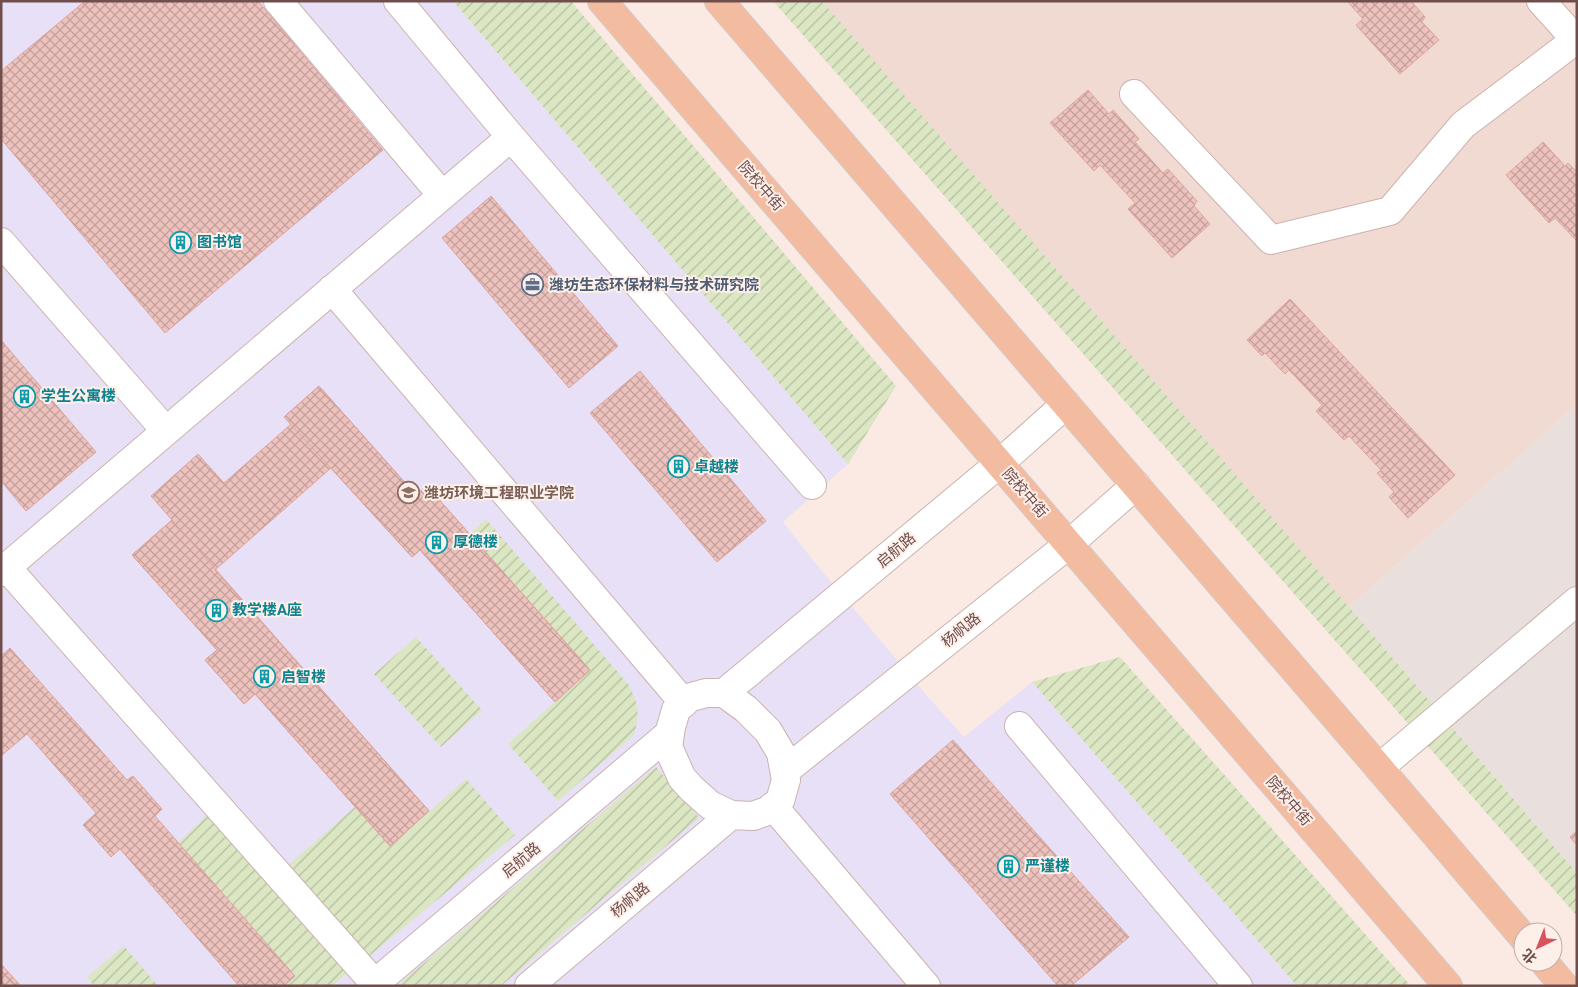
<svg xmlns="http://www.w3.org/2000/svg" width="1578" height="987" font-family="Roboto,'Noto Sans SC',sans-serif">
  <style>
    .residential { fill: #f1dad2 }
    .industrial { fill: #e9e0de }
    .education { fill: #e8e0f6 }
    .garden { fill: url(#garden-furrows) }
    .building { fill: url(#building-cross-hatch); stroke: #dea59f }
    .lines { fill: none; stroke-linecap: round; stroke-linejoin: round }
    .minor-casing { stroke: #ccb2ae; stroke-width: 30 }
    .major-casing { stroke: #d4cac9; stroke-width: 30 }
    .minor { stroke: #fff; stroke-width: 28 }
    .major { stroke: #f3bca1; stroke-width: 28 }
    .labels { text-anchor: middle; dominant-baseline: central; stroke-width: 4; stroke-linejoin: round; paint-order: stroke }
    .street-label { font-size: 15px; fill: #6f4e4c; stroke: #fdefe9 }
    .culture-label { font-size: 15px; font-weight: bold; fill: #0d838f; stroke: #fdefe9; text-anchor: start }
    .service-label { font-size: 15px; font-weight: bold; fill: #4e5e75; stroke: #fdefe9; text-anchor: start }
    .education-label { font-size: 15px; font-weight: bold; fill: #785e54; stroke: #fdefe9; text-anchor: start }
  </style>
  <defs>
    <pattern id="garden-furrows" width="10" height="10" patternUnits="userSpaceOnUse" patternTransform="scale(1.25)"><rect width="10" height="10" fill="#dbe6c3"/><path d="M-1 1l2-2M0 10L10 0M9 11l2-2" fill="none" stroke="#b6bda1"/></pattern>
    <pattern id="building-cross-hatch" width="8" height="8" patternUnits="userSpaceOnUse" patternTransform="scale(1.25)"><rect width="8" height="8" fill="#edc2bd"/><path d="M0 0l8 8M0 8l8-8" fill="none" stroke="#c4a09c"/></pattern>
  </defs>
  <rect width="100%" height="100%" fill="#faeae3"/>
  <path class="residential" d="M821,1H1577V405L1349,607Z"/>
  <path class="industrial" d="M1577,405V873L1349,607Z"/>
  <path class="education" d="M1,1H453L848,464L783,522L812,559L928,697L964,737L1032,682L1297,986H1Z"/>
  <path class="garden" d="M453,1H571L896,386L848,464Z
    M773,1H822L1229,467L1577,873V916Z
    M486,519L628,684C639,704 640,713 634,735L558,801L508,744L590,670L469,534Z
    M416,637L482,710L441,747L374,674Z
    M1120,657L1411,986H1297L1032,682Z
    M656,767L699,818L501,986H397Z
    M466,779L515,835L367,958L287,866L355,807L390,846Z
    M207,815L347,973L332,986H284L295,976L178,843Z
    M124,946L158,986H94L87,977Z"/>
  <path class="building" d="M85,1H258L383,150L165,333L1,139V71Z
    M1347,1H1411L1425,17L1422,22L1439,40L1400,74L1356,25L1363,19Z
    M1088,90L1109,114L1113,110L1139,139L1135,142L1163,173L1168,169L1197,201L1194,206L1210,224L1172,258L1128,209L1135,203L1100,165L1094,171L1050,123Z
    M1543,142L1565,166L1568,163L1577,172V241L1555,218L1549,223L1506,175Z
    M491,196L618,346L569,388L442,238Z
    M1290,299L1455,475L1408,518L1389,497L1394,492L1377,473L1381,470L1349,436L1344,440L1316,411L1322,405L1289,370L1285,374L1265,353L1262,356L1247,340Z
    M1,340L96,452L26,511L1,481Z
    M640,371L766,521L717,562L590,413Z
    M319,386L416,495L427,486L590,670L555,702L420,550L412,557L331,468L215,570L429,811L390,846L255,694L244,704L205,660L217,650L132,555L172,520L151,496L198,454L224,483L291,424L284,417Z
    M319,386L416,495L427,486L590,670L555,702L420,550L412,557L284,417Z
    M172,520L429,811L390,846L255,694L244,704L205,660L217,650L132,555Z
    M10,648L127,780L133,776L162,809L155,816L295,976L284,986H239L120,849L111,857L83,825L96,813L27,734L1,756V656Z
    M953,740L1129,937L1071,986H1058L890,794Z
    M1577,831V845L1570,837Z
    M1,964L21,986H1Z"/>
  <g class="lines">
    <defs>
      <path id="minor" d="M278,1L442,195
        M398,1L511,137
        M1541,1L1576,40
        M1134,94L1271,240L1390,211L1463,125L1577,39
        M1,242L166,431
        M332,289L684,703
        M7,568L377,986
        M1,572L511,137L812,485
        M706,693H724L746,709L768,731L781,753L786,780L780,801L767,811L753,816L731,815L710,805L692,789L682,778L668,747L671,727L676,710L688,698Z
        M724,693L1000,463L1066,404
        M1019,726L1238,986
        M1379,768L1577,601
        M785,771L1069,544L1136,485
        M773,806L926,986
        M372,986L670,733
        M529,986L731,815"/>
      <path id="major" d="M602,1L1448,986
        M719,1L1379,768L1523,937
        M1544,962L1564,986"/>
    </defs>
    <use href="#minor" class="minor-casing"/>
    <use href="#major" class="major-casing"/>
    <use href="#minor" class="minor"/>
    <use href="#major" class="major"/>
  </g>
  <defs>
    <symbol id="building-ring" viewBox="-11 -11 22 22"><circle r="9.5" fill="#fdefe9" stroke="#0f9aa8" stroke-width="1.5"/><path d="M-4-6H4V6H1V3H-1V6H-4ZM-2.5-4.3h1.7v1.8h-1.7ZM.8-4.3h1.7v1.8H.8ZM-2.5-1h1.7V.8h-1.7ZM.8-1h1.7V.8H.8Z" fill="#0f9aa8"/></symbol>
    <symbol id="office-ring" viewBox="-11 -11 22 22"><circle r="9.5" fill="#fdefe9" stroke="#5c6f8a" stroke-width="1.5"/><path d="M-6-3h4V-5.5h4V-3h4V5H-6ZM-1-4.5V-3h2v-1.5ZM-6 0V1H6V0Z" fill="#5c6f8a"/></symbol>
    <symbol id="university-ring" viewBox="-11 -11 22 22"><circle r="9.5" fill="#fdefe9" stroke="#8d6e63" stroke-width="1.5"/><path d="M0-5L7-2L0 1L-7-2ZM-4 1L0 2.5L4 1V4Q0 6-4 4Z" fill="#8d6e63"/></symbol>
  </defs>
  <g fill-rule="evenodd">
    <use href="#building-ring" x="168" y="230" width="25" height="25"/>
    <use href="#office-ring" x="520" y="272" width="25" height="25"/>
    <use href="#building-ring" x="12" y="384" width="25" height="25"/>
    <use href="#building-ring" x="666" y="454" width="25" height="25"/>
    <use href="#university-ring" x="396" y="480" width="25" height="25"/>
    <use href="#building-ring" x="424" y="530" width="25" height="25"/>
    <use href="#building-ring" x="204" y="598" width="25" height="25"/>
    <use href="#building-ring" x="252" y="664" width="25" height="25"/>
    <use href="#building-ring" x="996" y="854" width="25" height="25"/>
  </g>
  <g class="labels">
    <g class="street-label">
      <text transform="translate(761 186) rotate(49)">院校中街</text>
      <text transform="translate(1025 493) rotate(49)">院校中街</text>
      <text transform="translate(896 550) rotate(-40)">启航路</text>
      <text transform="translate(961 630) rotate(-39)">杨帆路</text>
      <text transform="translate(1289 801) rotate(49)">院校中街</text>
      <text transform="translate(521 860) rotate(-40)">启航路</text>
      <text transform="translate(630 900) rotate(-40)">杨帆路</text>
    </g>
    <g class="culture-label">
      <text x="197" y="242">图书馆</text>
      <text x="41" y="396">学生公寓楼</text>
      <text x="694" y="467">卓越楼</text>
      <text x="453" y="542">厚德楼</text>
      <text x="232" y="610">教学楼A座</text>
      <text x="281" y="677">启智楼</text>
      <text x="1025" y="866">严谨楼</text>
    </g>
    <g class="service-label">
      <text x="549" y="285">潍坊生态环保材料与技术研究院</text>
    </g>
    <g class="education-label">
      <text x="424" y="493">潍坊环境工程职业学院</text>
    </g>
  </g>
  <rect width="1578" height="987" fill="none" stroke="#6f4e4c" stroke-width="5"/>
  <g transform="translate(1538 947) rotate(223)"><circle r="24" fill="#fdefe9" stroke="#c4afaa"/>
  <path d="M0-4L9 19L0 12L-9 19Z" fill="#d9535d"/>
  <text y="-8" font-size="14" font-weight="bold" text-anchor="middle" fill="#6f4e4c">北</text>
  </g>
</svg>
